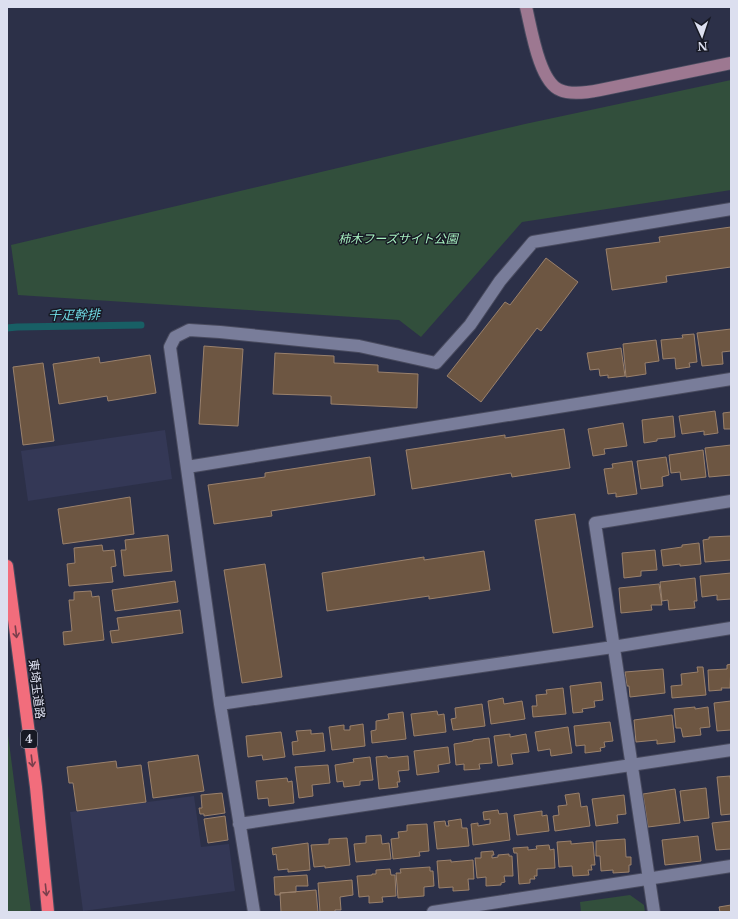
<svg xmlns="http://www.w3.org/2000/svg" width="738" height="919" font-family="'Libre Baskerville','Noto Sans JP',serif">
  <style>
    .built { fill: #343856 }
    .green { fill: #324f3c }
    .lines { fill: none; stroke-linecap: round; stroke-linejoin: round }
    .stream { stroke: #185f65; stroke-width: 7 }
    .building { fill: #6d5642; stroke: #9a816c }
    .street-casing { stroke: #494b5f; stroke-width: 14 }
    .secondary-casing { stroke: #494b5f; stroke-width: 14 }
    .highway-casing { stroke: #494b5f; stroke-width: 14 }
    .street { stroke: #797d9a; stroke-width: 12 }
    .secondary { stroke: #9d7891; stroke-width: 12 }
    .highway { stroke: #f26d7c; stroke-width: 12 }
    .oneway { stroke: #7a3f4c }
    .labels { text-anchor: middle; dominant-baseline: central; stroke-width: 3; stroke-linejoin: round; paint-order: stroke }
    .shield { fill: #171924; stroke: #a1a4b2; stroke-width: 1 }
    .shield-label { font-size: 11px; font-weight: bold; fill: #dcdfef }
    .park-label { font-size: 12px; font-style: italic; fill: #a7f0c0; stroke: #171924 }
    .street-label { font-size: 12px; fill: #dcdfef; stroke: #171924 }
    .water-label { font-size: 13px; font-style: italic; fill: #6fd7e1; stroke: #171924 }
  </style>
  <rect width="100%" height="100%" fill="#2c3048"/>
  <path class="built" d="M165,430L172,479L28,501L21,451Z
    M194,796L201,847L229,844L235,891L83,911L70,812Z"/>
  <path class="green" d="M731,80V190L522,222L421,337L399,320L18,295L11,245L525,124Z
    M7,727L31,912H7Z
    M630,895L644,905L645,912H581L580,902Z"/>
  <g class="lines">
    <path class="stream" d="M7,328L17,327L141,325"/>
  </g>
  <path class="building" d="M731,227V267L666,276L667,282L612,290L606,249L660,242L659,237Z
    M546,258L578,282L541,331L537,328L481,402L447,376L505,302L510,305Z
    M731,329V351L722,352L723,364L702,366L697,333Z
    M694,334L697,362L689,363L690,367L676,369L675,358L663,359L661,340L683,338L682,335Z
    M656,340L659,361L645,363L646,374L626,377L623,344Z
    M204,346L243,349L238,426L199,424Z
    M621,348L625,376L608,378V375L600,376L599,369L590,370L587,353Z
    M275,353L334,356V363L378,365V372L418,374L417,408L331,404V396L273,394Z
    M150,355L156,393L108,401L107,396L59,404L53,364L99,357L100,363Z
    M43,363L54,441L23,445L13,367Z
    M715,411L718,433L704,435V431L682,434L679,416Z
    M731,412V429H724L723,413Z
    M673,416L675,437L657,439V441L644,443L642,420Z
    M623,423L627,446L604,449L605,454L593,456L588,429Z
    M564,429L570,468L512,477L511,473L412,489L406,450L505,435V438Z
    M731,445V475L709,477L705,448Z
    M703,450L706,477L681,480L680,472L671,473L669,455Z
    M370,457L375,495L271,511L272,516L214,524L208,485L265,477V473Z
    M666,457L669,475L662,477L663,486L641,489L637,461Z
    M632,461L637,494L616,497V493L608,494L604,469L613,468L612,464Z
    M130,497L134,534L63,544L58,509Z
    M575,514L593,627L553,633L535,520Z
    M168,535L172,571L124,576L121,550H126L125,540Z
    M731,536V560L705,562L703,540L709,539V537Z
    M699,543L701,564L680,566V564L663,566L661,550L682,547V545Z
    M102,545L103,551L114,550L116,566L111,567L113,582L69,586L67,564L75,563L74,548Z
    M655,550L657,570L641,571V576L624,578L622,553Z
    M484,551L490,590L429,599V596L327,611L322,573L424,557V560Z
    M265,564L282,677L242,683L224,570Z
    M731,573V599L717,600V595L702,597L700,576Z
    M695,578L697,601H694L695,608L669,610L668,600L662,601L660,582Z
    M175,581L178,602L115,611L112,590Z
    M659,584L662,605H651L652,610L621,613L619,588Z
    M91,591L92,597L99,596L104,640L64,645L63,632L72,631L69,600H74V592Z
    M180,610L183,633L112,643L110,631L119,630L117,618Z
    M731,664L730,688H721L722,690L709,691L708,670L727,669V665Z
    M697,667H703L706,695L672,698L671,686L682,685L681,674L698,672Z
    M663,669L665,693L630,697L629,686H627L625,672Z
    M601,682L603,700L594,701L595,707L582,709L583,712L573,713L570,686Z
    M563,688L566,714L533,717L532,706H537L536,695L547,694L546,690Z
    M503,698L504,704L522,701L525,719L491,724L488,701Z
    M731,701V730L717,731L714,703Z
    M482,704L485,726L453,730L451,719L456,718L455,708Z
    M695,707V709L708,707L710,727L700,728L701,735L683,737L681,728H676L674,709Z
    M437,711L438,715L444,714L446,732L414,736L411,714Z
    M403,712L406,739L372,743L371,731L376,730V721L389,719L388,714Z
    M672,715L675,742L657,744V740L636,742L634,720Z
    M610,722L613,741L604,742L605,747L600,748L601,751L585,753V745L576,746L574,726Z
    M363,724L365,746L332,750L329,727L344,725V730H350V726Z
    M568,727L572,753L551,756L550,749L538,751L535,732Z
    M311,730V734L323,733L325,751L293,755L292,742L298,741L296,731Z
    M281,732L285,757L263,760L262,755L248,757L246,736Z
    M510,734V737L526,734L529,752L511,754L513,764L498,766L494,736Z
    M489,738L492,763L479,764L480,769L464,770V764L456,765L454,744L473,741V740Z
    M448,747L450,763L438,765L439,772L417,775L414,751Z
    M198,755L204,791L153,798L148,762Z
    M387,756L388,758L408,756L409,770L398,771L400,782H397L398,787L379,789L376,757Z
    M370,757L373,780L360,781V785L344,787L343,781L337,782L335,765L354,762L353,759Z
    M116,761L117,768L141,765L146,802L77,811L73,783H69L67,767Z
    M328,765L330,783L312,785L313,796L299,798L295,767Z
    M730,776L731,783V814L721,815L717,777Z
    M287,778L288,782L292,781L294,803L269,806L268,798L258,799L256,781Z
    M706,788L709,818L684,821L680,791Z
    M675,789L680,823L648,827L643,794Z
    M222,793L225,813L204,816V814H200L199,808H202L201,795Z
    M579,793L581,807L587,806L590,826L555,831L553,816L559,815L558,806L567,805L565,795Z
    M624,795L626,814L617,815L618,823L596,826L592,799Z
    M498,810L499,814L507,813L510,840L473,845L471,824L478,823V826L490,824V819L484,820L483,812Z
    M542,811V816L547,815L549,831L517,835L514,815Z
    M225,816L228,840L208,843L204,819Z
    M461,819L462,828H467L469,846L437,849L434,822L445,821L446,826H449L448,821Z
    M731,821V849L716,850L712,823Z
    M427,824L429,851L419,852L420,856L393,859L391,839L399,838L398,832L407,831V825Z
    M381,835L382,844L389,843L391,859L356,862L354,844L366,843V836Z
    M698,836L701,861L665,865L662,840Z
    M347,838L350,865L325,868V866L314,867L311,845L329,844V839Z
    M625,839L626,857H631V865H629V872L613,873V870L601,871L600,856H596V841Z
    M571,841V844L593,842L595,865H591L592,870H588L589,875L573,876L572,866L559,867L557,842Z
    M308,843L310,870L288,872V869L278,870L276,854L273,855L272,848Z
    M549,845L550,850L554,849L555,868L537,869V876H534L535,879H530V883L519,884L517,853H514L513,848L528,847V850L537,849L536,846Z
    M493,851L494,855H492V858L498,857V855L509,854V856H512L513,876H504L505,882L501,883V885L486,886V877L477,878L475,858H481V852Z
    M451,860V862L473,860L474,879H468L469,890L453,891V887L439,888L437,861Z
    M430,867V871H433L434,886L424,887V896L398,898L396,873H401L400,869Z
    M390,869L391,875H395L396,896L382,897L383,902L369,903V896L359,897L357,876L372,875V874H376V870Z
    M307,875L308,886H296V892L280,893V895H275L274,877Z
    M352,880L353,895L340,897L341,910H335V912H320L318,883Z
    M316,890L318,912H281L280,893Z
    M731,905V912H720L719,907Z"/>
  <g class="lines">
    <defs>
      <path id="street" d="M187,467L731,379
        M220,704L613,647L731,628
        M239,824L731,750
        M254,912L220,704L170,347L175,337L189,330L220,332L359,346L436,363L470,325L500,281L533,242L731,209
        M433,912L731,866
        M654,912L595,523L731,501"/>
      <path id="secondary" d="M526,7C531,27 539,82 560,90C571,95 590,92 600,90L731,63"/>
      <path id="highway" d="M7,566L36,787L48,912"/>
    </defs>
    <use href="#street" class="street-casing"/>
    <use href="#secondary" class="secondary-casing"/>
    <use href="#highway" class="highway-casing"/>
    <use href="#street" class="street"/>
    <use href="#secondary" class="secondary"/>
    <use href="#highway" class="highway"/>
  </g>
  <defs><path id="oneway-shaft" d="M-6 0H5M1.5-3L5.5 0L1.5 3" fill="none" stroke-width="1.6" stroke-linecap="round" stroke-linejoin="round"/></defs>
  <g class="oneway">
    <use href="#oneway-shaft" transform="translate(16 632) rotate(83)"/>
    <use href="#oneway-shaft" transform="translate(32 761) rotate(83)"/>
    <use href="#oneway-shaft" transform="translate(46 890) rotate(84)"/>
  </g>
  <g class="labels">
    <rect class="shield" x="21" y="730" width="16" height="18" rx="3"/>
    <g class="shield-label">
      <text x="29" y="739">4</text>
    </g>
    <g class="park-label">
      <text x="398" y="238">柿木フーズサイト公園</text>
    </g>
    <g class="street-label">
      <text transform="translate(37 689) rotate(83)">東埼玉道路</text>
    </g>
    <g class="water-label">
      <text transform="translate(74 315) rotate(-1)">千疋幹排</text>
    </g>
  </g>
  <rect width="738" height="919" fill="none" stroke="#dcdfef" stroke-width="16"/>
  <g transform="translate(702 36) rotate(177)" stroke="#171924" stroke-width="3" paint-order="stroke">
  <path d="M0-3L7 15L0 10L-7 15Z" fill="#dcdfef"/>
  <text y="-6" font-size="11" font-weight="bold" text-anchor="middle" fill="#dcdfef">N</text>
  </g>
</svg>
